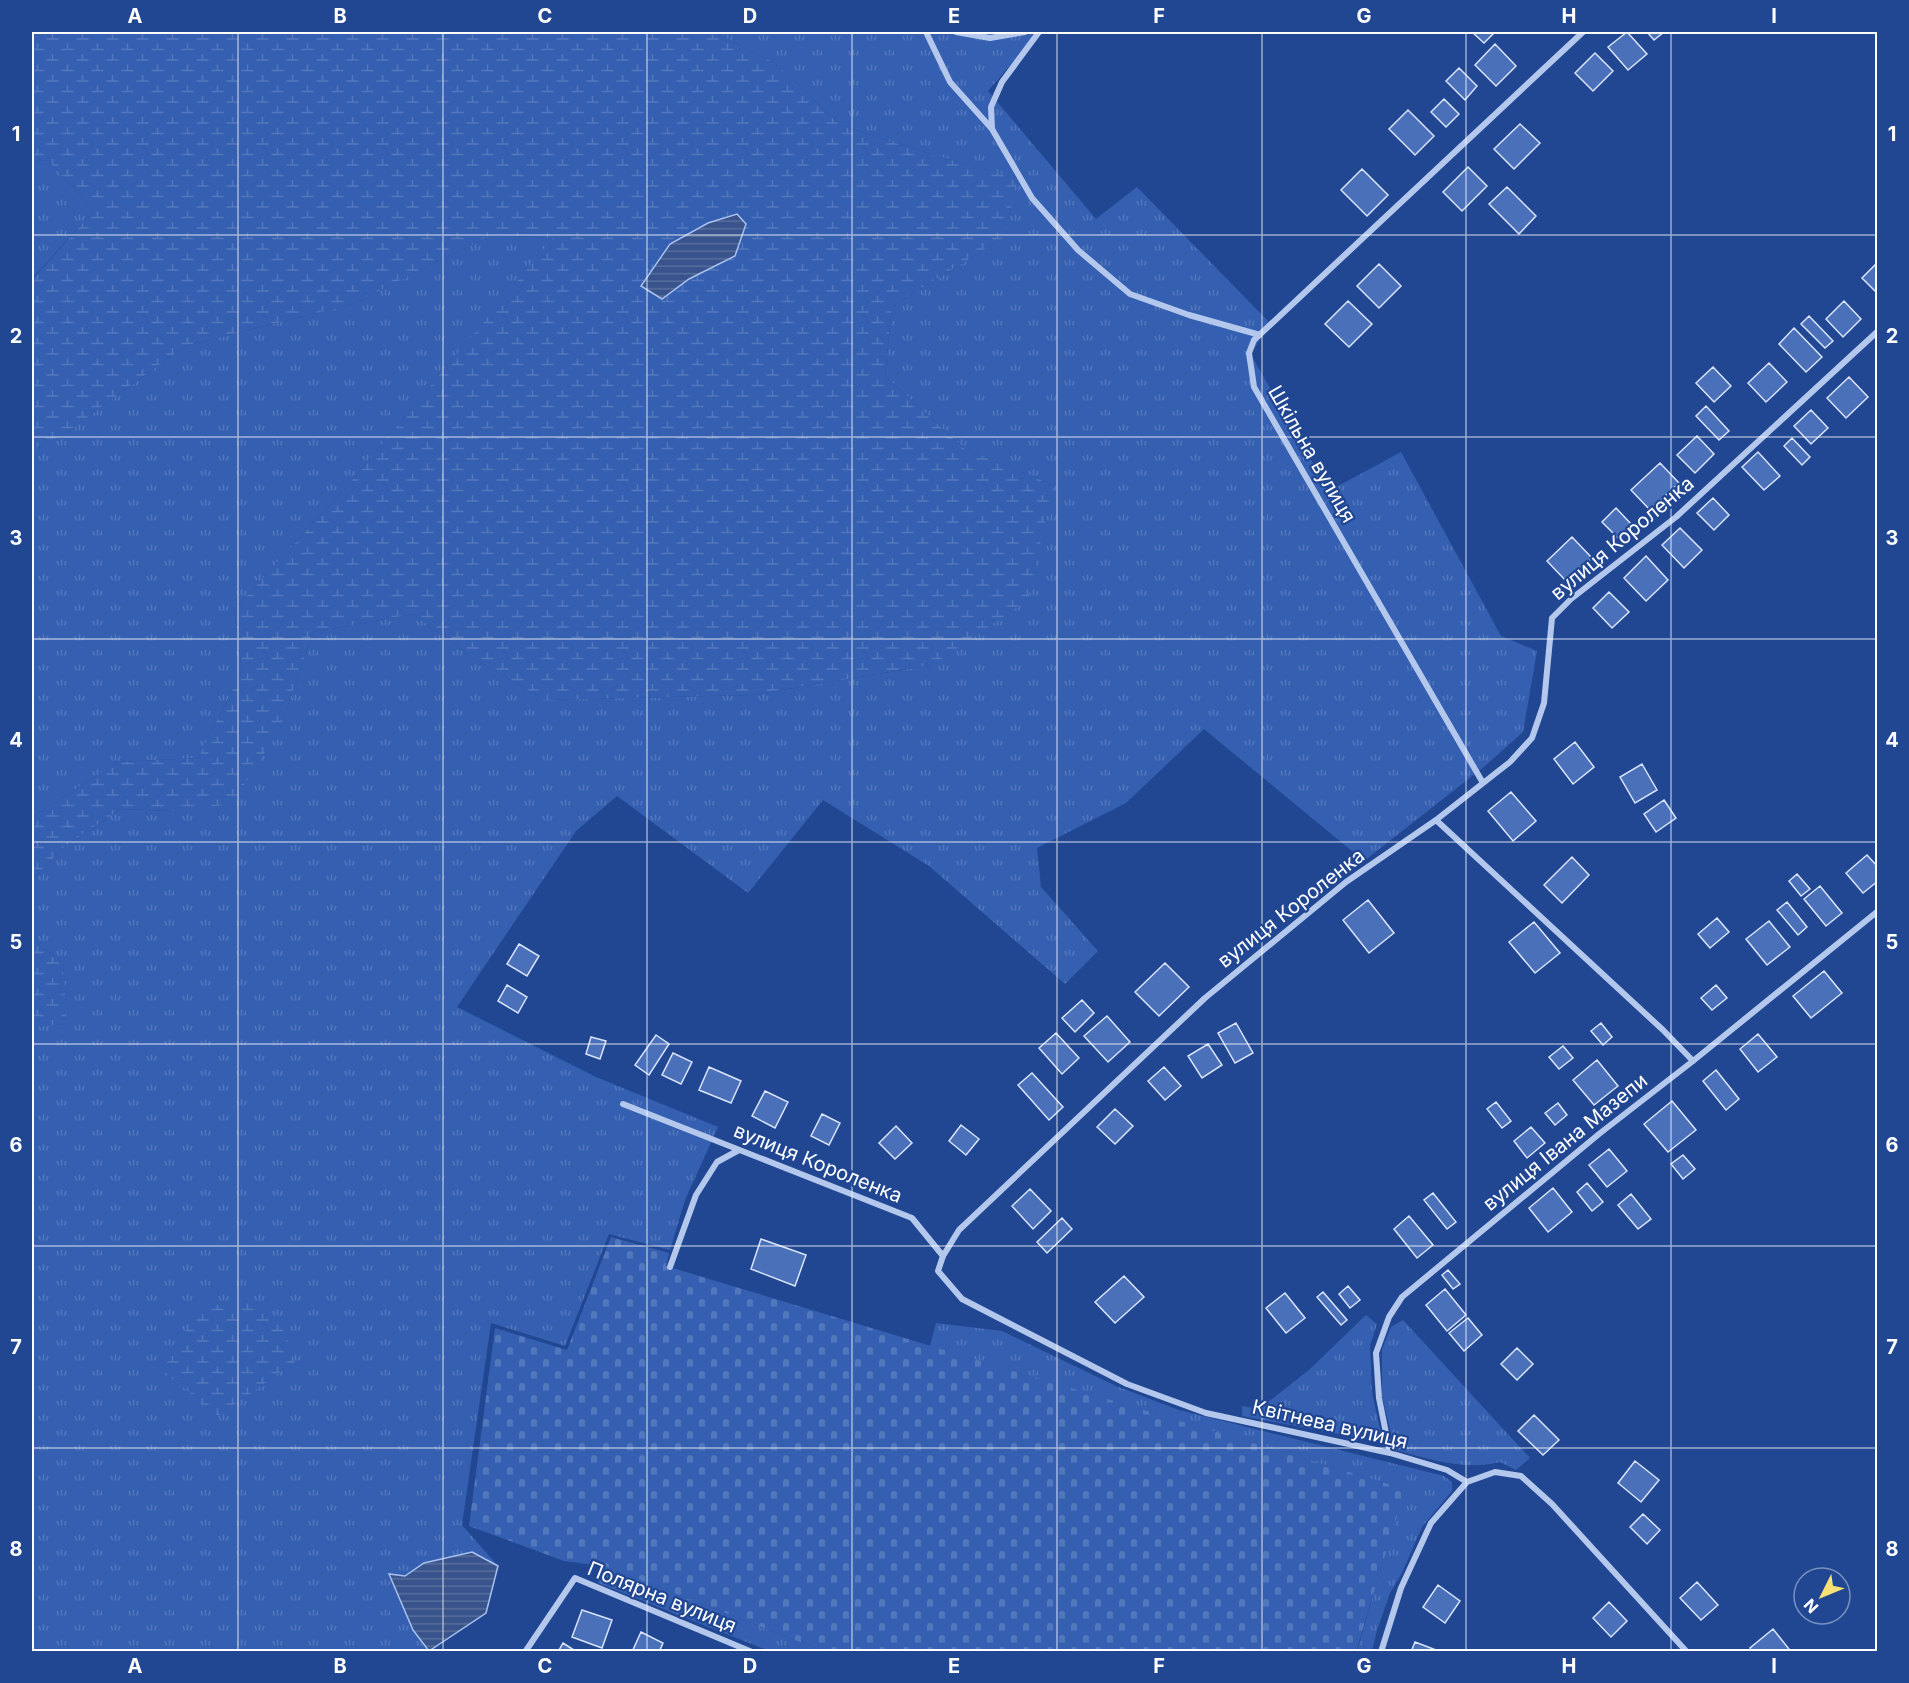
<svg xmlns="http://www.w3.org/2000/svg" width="1909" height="1683" font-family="Inter,sans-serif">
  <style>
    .grass { fill: url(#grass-tufts) }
    .wetland { fill: url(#wetland-marsh); fill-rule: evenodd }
    .cemetery { fill: url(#cemetery-stones) }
    .water { fill: url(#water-rules); stroke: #a7c1ee; stroke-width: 1.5 }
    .building { fill: #4a70b9; stroke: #d9e4fa; stroke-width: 1.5 }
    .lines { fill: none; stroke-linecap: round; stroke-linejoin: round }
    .street { stroke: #b4c8ed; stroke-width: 6 }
    .grid { fill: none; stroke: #fff; stroke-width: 1.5; stroke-opacity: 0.55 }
    .labels { text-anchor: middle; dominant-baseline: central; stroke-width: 4.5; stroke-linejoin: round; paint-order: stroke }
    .street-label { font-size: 20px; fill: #fff; stroke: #214793 }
    .neatline { fill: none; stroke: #fff; stroke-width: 2 }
    .grid-label { font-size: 20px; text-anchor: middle; font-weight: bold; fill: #fff }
  </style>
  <defs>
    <pattern id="grass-tufts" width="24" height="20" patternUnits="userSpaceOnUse" patternTransform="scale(1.5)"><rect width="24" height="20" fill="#355fb0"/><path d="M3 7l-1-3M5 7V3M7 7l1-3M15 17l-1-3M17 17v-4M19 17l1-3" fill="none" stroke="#5377bc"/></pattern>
    <pattern id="wetland-marsh" width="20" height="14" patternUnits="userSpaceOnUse" patternTransform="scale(1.5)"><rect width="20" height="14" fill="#355fb0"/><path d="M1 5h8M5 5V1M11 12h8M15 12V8" fill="none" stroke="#5377bc"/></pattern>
    <pattern id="cemetery-stones" width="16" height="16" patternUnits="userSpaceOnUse" patternTransform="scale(1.5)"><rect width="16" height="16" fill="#355fb0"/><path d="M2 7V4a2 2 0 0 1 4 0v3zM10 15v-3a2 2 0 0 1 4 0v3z" fill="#5377bc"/></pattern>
    <pattern id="water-rules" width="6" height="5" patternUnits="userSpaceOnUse" patternTransform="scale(1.5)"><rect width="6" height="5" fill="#39548c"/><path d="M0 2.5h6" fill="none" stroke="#576e9d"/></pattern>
  </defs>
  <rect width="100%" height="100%" fill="#214793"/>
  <path class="grass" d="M714,32H1039L988,91L1096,219L1137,187L1269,322L1251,355L1329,491L1401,452L1501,636L1537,651L1523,732L1485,766L1364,861L1204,729L1126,803L1037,848L1041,887L1098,951L1065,984L929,866L823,800L748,893L617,796L576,831L457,1007L596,1077L718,1127L685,1200L670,1250L609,1234L565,1346L491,1323L462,1525L498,1566L471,1552L424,1563L405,1576L390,1574L413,1630L429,1651H32V1027L66,1024L63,963L32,940V880L65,846L121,809L172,811L280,729L313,632L413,614L473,658L545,700L751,695L932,665L1053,485L965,449L885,376L892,306L1005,237L1016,178L930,154L840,125L775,63Z
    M32,160L49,161L94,210L32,279Z
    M491,235L554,238L350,483L234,610L242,671L198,758L118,762L32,817V450L63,435L185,346L353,304Z
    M1366,1315L1377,1324L1370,1346L1372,1393L1383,1442L1242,1416V1406L1259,1409L1309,1370Z
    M1403,1320L1530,1458L1516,1470L1500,1462C1464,1471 1430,1459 1395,1450L1382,1396V1349L1391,1327Z
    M936,1323L1002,1331L1116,1386L1179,1410L1444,1476L1452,1482V1491L1422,1527L1402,1573L1390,1593L1377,1630L1372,1651H1357L1404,1489L930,1346Z
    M604,1566L823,1651H769L598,1583Z"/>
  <path class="wetland" d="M32,32H714L775,63L840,125L930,154L1017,178L1005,237L892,306L885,376L965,449L1053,485L1028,600L932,665L751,695L545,700L473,658L413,614L313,632L280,729L232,804L172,811L121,809L65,846L32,880V817L118,762L198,758L242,671L234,610L350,483L553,238L491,235L353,304L185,346L63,435L32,450V280L94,210L49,161L32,160ZM736,214L746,224L735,256L689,279L662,298L708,223Z
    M32,940L63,963L67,1024L32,1027Z
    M258,1302L285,1332L295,1362L218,1416L162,1370L201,1306Z"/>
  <path class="cemetery" d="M611,1237L669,1253L666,1266L1405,1489L1356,1652L823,1651L604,1566L564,1561L469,1526L495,1328L567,1350Z"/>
  <path class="water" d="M737,214L746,224L735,256L689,279L662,299L641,286L670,244L708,223Z
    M472,1552L498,1566L486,1613L429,1651L413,1630L389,1574L405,1576L424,1563Z"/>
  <path class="building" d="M1472,32H1495L1484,43Z
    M1627,32L1647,54L1628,70L1608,47Z
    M1647,32H1664L1654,40Z
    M1495,44L1516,66L1496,86L1475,65Z
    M1595,53L1613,71L1593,91L1575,73Z
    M1459,68L1477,86L1465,100L1446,81Z
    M1444,99L1459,114L1446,127L1431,112Z
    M1408,110L1434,136L1415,155L1389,129Z
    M1520,124L1540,143L1514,169L1494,149Z
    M1468,167L1487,186L1462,211L1443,192Z
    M1362,169L1388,195L1367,216L1341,190Z
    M1507,187L1536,216L1519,234L1489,204Z
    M1379,264L1401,286L1379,308L1357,286Z
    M1876,264L1878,265V294L1862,278Z
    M1348,301L1372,324L1349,347L1325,324Z
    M1844,301L1861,319L1843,337L1826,319Z
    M1809,316L1833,341L1825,348L1801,324Z
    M1794,328L1822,357L1806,372L1779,344Z
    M1769,363L1787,382L1766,402L1748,383Z
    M1713,367L1731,386L1714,402L1696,383Z
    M1849,377L1868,397L1846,418L1827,398Z
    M1706,406L1729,431L1719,440L1696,416Z
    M1811,410L1828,428L1811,444L1794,426Z
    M1697,436L1714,454L1695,473L1677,455Z
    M1792,438L1810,457L1802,465L1784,446Z
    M1758,452L1780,476L1764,490L1742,467Z
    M1660,463L1679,483L1650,510L1631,490Z
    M1713,498L1729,515L1714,530L1697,513Z
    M1616,508L1632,525L1618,538L1602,522Z
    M1680,528L1702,550L1684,568L1662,545Z
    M1572,537L1592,558L1567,582L1547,561Z
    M1646,556L1668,580L1646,601L1624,578Z
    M1609,592L1629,612L1612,628L1593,608Z
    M1575,742L1594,767L1573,784L1554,759Z
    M1642,764L1657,790L1635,803L1620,777Z
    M1511,792L1536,821L1513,841L1488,811Z
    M1664,800L1676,818L1656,832L1644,814Z
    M1867,855L1878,867V881L1863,893L1846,873Z
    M1572,857L1589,875L1562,903L1544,885Z
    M1797,874L1810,889L1801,896L1789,881Z
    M1820,886L1842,913L1826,926L1804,899Z
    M1368,900L1394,933L1369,953L1343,920Z
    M1787,902L1807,927L1798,935L1777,910Z
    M1717,918L1729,932L1710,948L1698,934Z
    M1769,921L1790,947L1767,965L1746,939Z
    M1534,922L1560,953L1535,973L1509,942Z
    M519,944L539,956L527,976L507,964Z
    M1165,963L1189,987L1159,1016L1135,992Z
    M1824,971L1842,993L1811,1018L1793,996Z
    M507,985L527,997L518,1013L498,1001Z
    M1716,985L1727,998L1712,1010L1701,998Z
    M1082,1000L1094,1013L1075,1032L1062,1018Z
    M1107,1016L1130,1042L1108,1062L1084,1036Z
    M1236,1023L1253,1053L1235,1063L1218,1033Z
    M1601,1023L1612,1037L1603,1045L1591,1031Z
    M1056,1033L1079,1058L1062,1074L1039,1048Z
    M1758,1034L1777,1057L1758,1072L1740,1049Z
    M656,1035L669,1044L649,1075L635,1065Z
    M591,1037L606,1041L600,1059L586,1054Z
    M1208,1044L1222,1065L1202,1078L1188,1056Z
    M1563,1046L1573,1058L1559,1069L1549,1057Z
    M673,1053L692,1062L681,1084L662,1075Z
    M1597,1060L1618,1086L1594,1105L1573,1080Z
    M709,1067L741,1081L731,1103L699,1090Z
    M1164,1067L1181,1086L1165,1100L1148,1081Z
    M1716,1070L1739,1099L1726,1110L1703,1081Z
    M1032,1073L1063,1107L1049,1120L1018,1085Z
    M765,1091L788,1102L775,1128L752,1116Z
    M1672,1101L1696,1130L1668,1152L1644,1124Z
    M1496,1102L1511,1121L1502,1128L1487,1109Z
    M1558,1103L1567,1115L1555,1125L1545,1113Z
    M1115,1109L1133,1126L1115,1144L1097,1127Z
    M822,1114L840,1123L829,1145L811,1136Z
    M961,1125L979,1139L966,1155L949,1141Z
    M896,1126L912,1143L895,1159L879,1143Z
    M1531,1127L1545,1143L1527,1158L1514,1141Z
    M1609,1149L1627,1171L1607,1187L1589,1165Z
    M1683,1155L1695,1169L1683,1179L1671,1164Z
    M1587,1183L1603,1202L1592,1211L1577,1192Z
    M1553,1188L1572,1212L1548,1232L1529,1208Z
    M1030,1189L1051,1211L1033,1229L1012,1206Z
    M1433,1193L1456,1222L1447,1229L1424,1200Z
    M1631,1194L1651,1219L1638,1229L1618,1205Z
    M1409,1216L1433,1245L1417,1258L1394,1229Z
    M1062,1218L1072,1229L1047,1253L1037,1242Z
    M761,1239L806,1255L795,1286L751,1269Z
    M1448,1270L1460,1284L1453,1289L1442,1275Z
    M1124,1276L1144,1297L1115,1323L1095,1302Z
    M1348,1286L1360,1300L1350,1308L1339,1294Z
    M1445,1289L1466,1315L1447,1331L1426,1305Z
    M1323,1292L1347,1320L1341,1325L1317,1297Z
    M1285,1293L1305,1318L1286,1333L1266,1308Z
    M1468,1318L1482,1335L1464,1351L1449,1333Z
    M1517,1348L1533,1364L1517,1380L1501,1364Z
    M1534,1415L1559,1440L1543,1455L1518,1431Z
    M1635,1461L1659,1480L1641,1502L1618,1483Z
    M1643,1514L1660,1530L1647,1544L1630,1527Z
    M1697,1582L1718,1605L1701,1620L1680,1598Z
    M1438,1585L1460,1601L1445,1623L1423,1607Z
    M1609,1602L1627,1621L1611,1637L1593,1618Z
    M582,1610L612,1620L602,1648L572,1637Z
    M1773,1629L1789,1649L1785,1652H1752L1750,1648Z
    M641,1632L663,1643L659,1652H632Z
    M1415,1642L1436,1650V1652H1411Z
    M563,1643L577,1652H558Z"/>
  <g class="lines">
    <path class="street" d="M926,32L950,82L992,129
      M956,32L990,38L1025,32
      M1039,32L1002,82L991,107L992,129L1032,198L1078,250L1130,294L1189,315L1260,335
      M1483,783L1254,387L1249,353L1254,340L1583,32
      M1436,820L1663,1030L1693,1061
      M623,1104L912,1218L943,1256
      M670,1267L696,1195L717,1162L739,1150
      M1390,1453L1379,1398L1376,1353L1389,1317L1402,1297L1599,1134L1693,1061L1878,911
      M525,1652L575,1578L752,1652
      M1381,1652L1401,1588L1431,1523L1467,1482
      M1687,1652L1552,1504L1521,1476L1495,1472L1467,1482L1447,1470L1390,1453L1206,1413L1127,1384L962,1299L938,1271L943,1256L959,1230L1205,998L1346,882L1436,820L1510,762L1532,738L1544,703L1552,618L1571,599L1676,517L1878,331"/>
  </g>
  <path class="grid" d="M238,32V1652M443,32V1652M647,32V1652M852,32V1652M1057,32V1652M1262,32V1652M1466,32V1652M1671,32V1652M32,235H1878M32,437H1878M32,639H1878M32,842H1878M32,1044H1878M32,1246H1878M32,1448H1878"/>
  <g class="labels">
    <g class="street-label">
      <text transform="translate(1312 454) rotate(60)">Шкільна вулиця</text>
      <text transform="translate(1622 538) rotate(-40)">вулиця Короленка</text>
      <text transform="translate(1291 908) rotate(-38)">вулиця Короленка</text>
      <text transform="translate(1565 1142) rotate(-39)">вулиця Івана Мазепи</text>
      <text transform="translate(818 1163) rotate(22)">вулиця Короленка</text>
      <text transform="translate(1330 1424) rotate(13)">Квітнева вулиця</text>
      <text transform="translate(662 1597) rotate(22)">Полярна вулиця</text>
    </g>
  </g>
  <rect width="1909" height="1683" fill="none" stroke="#214793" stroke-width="66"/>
  <g transform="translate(1822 1596) rotate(227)"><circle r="28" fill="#214793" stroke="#7a91be" stroke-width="1.5"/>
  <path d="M0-4.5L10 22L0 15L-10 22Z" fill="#fae175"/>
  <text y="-9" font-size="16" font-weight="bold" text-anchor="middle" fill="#ffffff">N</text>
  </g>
  <rect x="33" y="33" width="1843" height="1617" class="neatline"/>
  <g class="grid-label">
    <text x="135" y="23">A</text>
    <text x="340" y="23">B</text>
    <text x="545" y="23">C</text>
    <text x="750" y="23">D</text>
    <text x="954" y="23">E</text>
    <text x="1159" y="23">F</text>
    <text x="1364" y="23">G</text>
    <text x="1569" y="23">H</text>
    <text x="1774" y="23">I</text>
    <text x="16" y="141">1</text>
    <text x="1892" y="141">1</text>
    <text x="16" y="343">2</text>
    <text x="1892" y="343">2</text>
    <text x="16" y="545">3</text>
    <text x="1892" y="545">3</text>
    <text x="16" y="747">4</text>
    <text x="1892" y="747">4</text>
    <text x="16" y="949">5</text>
    <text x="1892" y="949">5</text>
    <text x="16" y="1152">6</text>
    <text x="1892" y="1152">6</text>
    <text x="16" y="1354">7</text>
    <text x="1892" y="1354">7</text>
    <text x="16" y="1556">8</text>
    <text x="1892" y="1556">8</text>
    <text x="135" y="1673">A</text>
    <text x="340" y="1673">B</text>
    <text x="545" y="1673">C</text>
    <text x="750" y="1673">D</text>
    <text x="954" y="1673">E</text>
    <text x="1159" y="1673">F</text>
    <text x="1364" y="1673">G</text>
    <text x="1569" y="1673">H</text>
    <text x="1774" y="1673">I</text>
  </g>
</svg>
